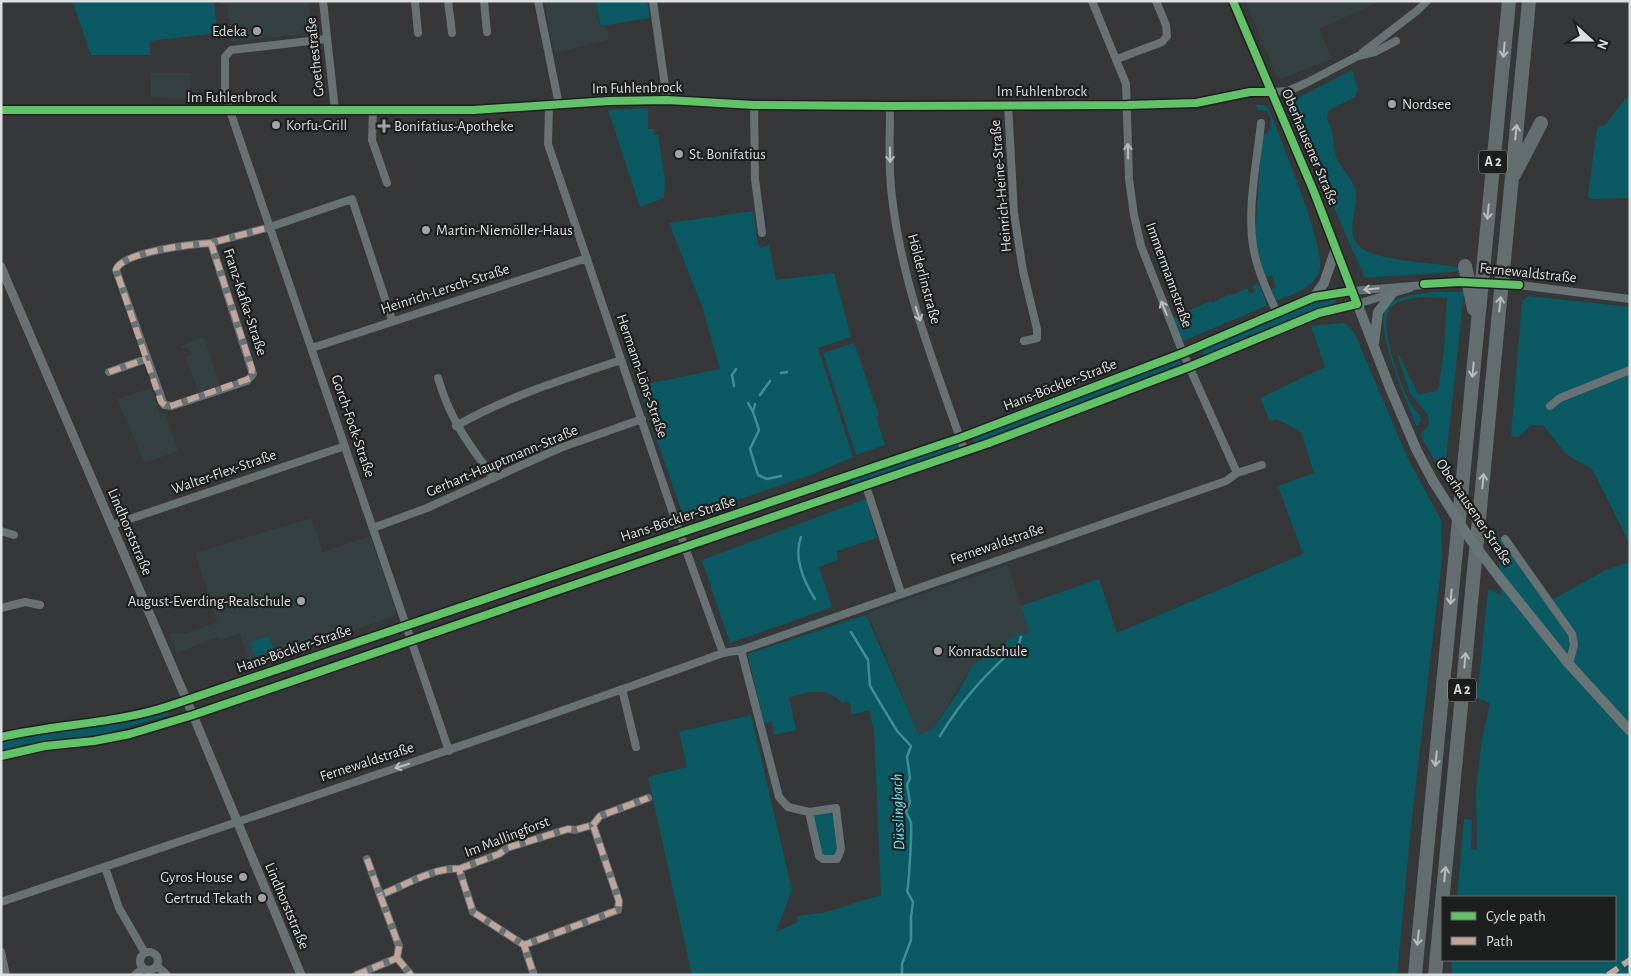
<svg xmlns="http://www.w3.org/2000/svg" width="1631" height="976" font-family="'Alegreya Sans',sans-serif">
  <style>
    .built { fill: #354042 }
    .green { fill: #0b5a63 }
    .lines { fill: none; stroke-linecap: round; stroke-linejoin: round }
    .stream { stroke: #3e8d98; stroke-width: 2.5 }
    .minor { stroke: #687274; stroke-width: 8 }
    .tertiary { stroke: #687274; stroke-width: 9 }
    .secondary { stroke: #697476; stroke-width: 10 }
    .motorway { stroke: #646e70; stroke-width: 14 }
    .minor-bridge { stroke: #687274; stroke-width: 8 }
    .secondary-bridge { stroke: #697476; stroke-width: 10 }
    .quiet { stroke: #c0a59a; stroke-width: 6; stroke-dasharray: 12 6; stroke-linecap: butt }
    .cycleway-casing { stroke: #1d1f1f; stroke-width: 11 }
    .cycleway { stroke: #61c268; stroke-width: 8 }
    .oneway { stroke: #b8bdbe }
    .oneway2 { stroke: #b9bebf }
    .poi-dot { fill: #a2a4a5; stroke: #1d1f1f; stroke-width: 2 }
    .labels { text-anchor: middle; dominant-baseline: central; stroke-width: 4.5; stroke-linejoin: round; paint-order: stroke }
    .shield { fill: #1d1f1f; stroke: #a3a5a5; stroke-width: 1 }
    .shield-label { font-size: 14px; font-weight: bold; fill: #dcdfdf }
    .poi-label { font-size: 15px; fill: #dcdfdf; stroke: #1d1f1f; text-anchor: start }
    .street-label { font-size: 15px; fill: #dcdfdf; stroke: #1d1f1f }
    .water-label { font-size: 16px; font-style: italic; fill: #67e6f7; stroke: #1d1f1f }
  </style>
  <rect width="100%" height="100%" fill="#353738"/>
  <path class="built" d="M219,1H309L311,33L231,42L227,4H220Z
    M544,1H595L600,25H606L609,40L554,53Z
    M1245,1H1381L1319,29L1332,59L1281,79L1276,75Z
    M151,73H191L190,99L151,98Z
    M204,337L220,385L199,392L185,357L192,354L189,347L182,349L181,346Z
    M151,388L160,415L165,413L178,451L145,463L117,399Z
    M311,518L323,552L370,536L396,611L394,616L250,667L240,633L221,640L217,637L177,653L169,633L185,634L217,622L195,553Z
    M1008,565L1030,633L1023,635L972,666L933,729L919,735L867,613Z"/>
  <path class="green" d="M77,1H214L217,33L150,41V55H91L73,3Z
    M595,1H647L650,18L601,26Z
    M1352,70L1358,89L1355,97L1328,111L1327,119C1336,135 1332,146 1337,159C1342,169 1352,178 1355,189C1362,210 1335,242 1374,254C1403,263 1433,262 1461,268L1463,271L1365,278L1288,103Z
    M1630,93V198L1590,199L1588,195L1597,129L1600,126L1605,125Z
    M1256,105H1264L1269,110C1279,136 1328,251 1319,272C1312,289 1293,294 1276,301L1271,290L1276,287L1272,275L1265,278L1255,237L1262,137L1270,130L1271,119L1267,111L1257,110Z
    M648,108V129H655L654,135H658L665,180L664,198L640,207L608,110Z
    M753,211L758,245L761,248L769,244L776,280L834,273L851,337L818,348L853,457L811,475L684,518L638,386L720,369L702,306L669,223Z
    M1258,283L1266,301V306L1183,341L1173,317L1176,316L1179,321L1184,319L1181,314L1211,301L1212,303L1230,294V296L1247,288L1250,294L1255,292L1252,286Z
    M1434,292H1464L1444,477L1422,438L1421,434L1429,424L1428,415L1410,393L1398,357L1399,355L1418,394L1438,391L1444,349L1447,298C1430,297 1405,295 1391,307C1376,320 1401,387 1410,402C1413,408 1418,413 1421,418L1419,425H1416C1407,401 1376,333 1385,311C1391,295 1419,294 1434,292Z
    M1529,296L1630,307V544L1592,469L1567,455L1543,425H1531L1518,437L1511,436L1522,301Z
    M1335,298L1336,303L1205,358L1201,349L1314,302Z
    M1345,323L1354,332L1409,461L1441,520L1442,559L1410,835L1397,975H692L648,777L687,767L679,732L751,715L792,890L776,932L798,922L797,916L823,913L881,895L874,730L869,710L851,715V706L847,701L842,703C827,685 808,693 789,697L796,730L774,735L772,722L764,723L748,656L750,653L866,615L919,735L933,729L961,688L972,666L1018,634L1030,633L1021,606L1099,579L1117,633L1303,554L1278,486L1314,473L1301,432L1277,419L1270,421L1260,398L1325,367L1311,326Z
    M854,343L879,415L876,417L885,445L856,455L823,353Z
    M1179,358L1182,366L974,446L971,436Z
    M958,444L960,449L852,488L850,479Z
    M866,499L877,538L837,551L838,560L819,567L832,607L730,643L702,560Z
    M1497,534L1546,603L1606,570L1630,562V975H1451L1452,960H1615V897H1457L1464,819L1472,820L1471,849L1477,850L1476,790L1482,739L1490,704L1484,700L1477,699L1488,589L1501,595Z
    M269,636L274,650L255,657L250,643Z
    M167,710L169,715L98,736L26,744L1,751V743L24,736Z
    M829,811C838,819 840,846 834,856H824L821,854L813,815Z"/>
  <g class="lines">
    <path class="stream" d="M781,373L787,372
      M734,386L732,375L736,369
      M760,395L770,381
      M748,403L753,412
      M755,404L753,412L759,430L750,449L758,475L767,479L781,476
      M801,537C793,557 804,582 815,599
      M851,632L868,660L870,686L897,731L911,746L907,757L910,778L907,785L910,802L906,812C907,815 910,819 911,823C912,829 909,885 907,891L913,902L911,917V940L902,964V975
      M940,736C963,698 986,674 1019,644L1021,637"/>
    <path class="minor" d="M323,1L335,110
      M415,1L418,33
      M448,1L452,33
      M484,1L487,32
      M538,1L559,105
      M653,1L667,100
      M1092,1L1126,84L1129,179L1134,215L1141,246L1183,353L1237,473
      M327,39L231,50L225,57V91L230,111L449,751
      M1362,53L1418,10L1427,1
      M1117,59L1162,42L1167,36L1166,25L1156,1
      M1272,92L1288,91L1306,83L1358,56L1375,52L1396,41
      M754,105L755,179L762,233
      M1008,105L1014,213L1023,271L1037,329V338L1024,341
      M549,106L548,144L677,525L723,653
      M890,106C890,136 888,167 892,197C902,285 936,369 965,452
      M373,110L372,140L387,183
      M1261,123C1257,162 1246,212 1254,251C1258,272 1268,293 1277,313
      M211,243C193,244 121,252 116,270L164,405L172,406L247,381L253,374L211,243L270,227L352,199L392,320
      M1519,285L1630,299
      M1352,291L1460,282
      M1357,304L1410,288
      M312,348L587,258
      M109,372L146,359
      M438,378C450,419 468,444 494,478
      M1550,406L1560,398L1630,370
      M456,426C508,396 565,379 621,360
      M866,486L901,593
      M112,525L345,446
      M373,528L427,508L560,448L642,419
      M1,531L14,535
      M1505,539L1572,634L1574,645L1569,664
      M1,608L25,602L40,605
      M741,650L779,797L788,807L809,812L819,856L823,859H837L841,849L836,808L809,812
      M622,689L636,747
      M593,825L600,816L648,798
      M367,859L380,895
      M105,867L119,908L145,953
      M459,869L499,854L507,848L568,829L575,830L593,825L619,901L618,910L524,945
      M1,902C242,820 484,740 723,653L741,650L1226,481L1237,473L1262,465
      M140 961a9 9 0 1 1 18 0a9 9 0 1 1-18 0Z
      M1,952L6,975
      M397,958L399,946L380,895C404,886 434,867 459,869L473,912L524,945L534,975
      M397,958L411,975
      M157,966L167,975
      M135,975L143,968
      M356,975L397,958"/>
    <path class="tertiary" d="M1,110H474L609,101L667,100L754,105L890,106L1127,105L1196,103L1250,92H1272
      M1,267L193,715L301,975"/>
    <path class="secondary" d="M1233,1L1314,192L1390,388L1417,451L1433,481
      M1314,297L1324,283L1336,248
      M1374,343L1378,312L1392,294
      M1499,577L1569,664L1630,731
      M1,737C57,724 114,724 169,706L960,438L1183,353L1314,297L1352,291
      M1,756L45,746L94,741L130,734L193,715L989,443L1189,367L1319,313L1357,304"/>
    <path class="motorway" d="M1514,175L1541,123
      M1465,266L1474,309
      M1415,975L1509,1
      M1435,975L1529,1"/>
    <path class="minor-bridge" d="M1460,282L1519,285"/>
    <path class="secondary-bridge" d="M1433,481L1470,539L1499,577"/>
    <path class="quiet" d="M211,243C193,244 121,252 116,270L161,402L168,407L251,378L252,369L211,243L270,227
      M109,372L146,359
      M593,825L600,816L648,798
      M367,859L380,895
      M459,869L499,854L507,848L568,829L575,830L593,825L619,901L618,910L524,945
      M397,958L399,946L380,895C404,886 434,867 459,869L473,912L524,945L534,975
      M397,958L411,975
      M356,975L397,958
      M1608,975L1630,960"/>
    <defs>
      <path id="cycleway" d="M1,110H474L609,101L667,100L754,105L890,106L1127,105L1196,103L1250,92H1272
        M1424,284L1460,282L1519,285
        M1,737C57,724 114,724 169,706L960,438L1183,353L1314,297L1352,291
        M1,756L45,746L94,741L130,734L193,715L989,443L1189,367L1319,313L1357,304L1314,192L1233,1"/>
    </defs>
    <use href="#cycleway" class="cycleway-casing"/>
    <use href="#cycleway" class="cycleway"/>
  </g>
  <defs><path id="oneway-shaft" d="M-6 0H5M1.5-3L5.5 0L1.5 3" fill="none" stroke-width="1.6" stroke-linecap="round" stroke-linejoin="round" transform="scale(1.25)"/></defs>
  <g class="oneway">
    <use href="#oneway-shaft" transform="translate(1504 50) rotate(95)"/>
    <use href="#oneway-shaft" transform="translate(1516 132) rotate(-84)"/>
    <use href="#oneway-shaft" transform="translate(1488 212) rotate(96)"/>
    <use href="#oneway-shaft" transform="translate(1500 304) rotate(-84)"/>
    <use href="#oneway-shaft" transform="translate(1473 370) rotate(95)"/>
    <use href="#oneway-shaft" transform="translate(1483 481) rotate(-84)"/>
    <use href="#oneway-shaft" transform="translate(1451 597) rotate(95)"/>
    <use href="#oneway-shaft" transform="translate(1465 660) rotate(-85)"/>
    <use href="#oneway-shaft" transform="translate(1436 759) rotate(96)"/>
    <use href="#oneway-shaft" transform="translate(1445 874) rotate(-84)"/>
    <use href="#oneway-shaft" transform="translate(1418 938) rotate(96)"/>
  </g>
  <g class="oneway2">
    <use href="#oneway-shaft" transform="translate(1128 151) rotate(-91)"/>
    <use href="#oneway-shaft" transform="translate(890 155) rotate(89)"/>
    <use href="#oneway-shaft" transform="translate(1371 289) rotate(174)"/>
    <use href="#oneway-shaft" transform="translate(1164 308) rotate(-112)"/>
    <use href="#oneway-shaft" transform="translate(918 314) rotate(72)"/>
    <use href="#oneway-shaft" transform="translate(402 766) rotate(162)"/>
  </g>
  <g class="poi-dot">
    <circle cx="257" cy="31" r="5"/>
    <circle cx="1392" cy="104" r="5"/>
    <circle cx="276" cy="125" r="5"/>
    <path d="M381.5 118.5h5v5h5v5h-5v5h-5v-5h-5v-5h5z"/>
    <circle cx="679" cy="154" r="5"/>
    <circle cx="426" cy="230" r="5"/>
    <circle cx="301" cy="601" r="5"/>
    <circle cx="938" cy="651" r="5"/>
    <circle cx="243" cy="877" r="5"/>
    <circle cx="262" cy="898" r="5"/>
  </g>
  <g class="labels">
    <g class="shield">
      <rect x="1479" y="150.5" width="28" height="23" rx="4"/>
      <rect x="1448" y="678.5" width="28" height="23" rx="4"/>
    </g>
    <g class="shield-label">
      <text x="1493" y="162">A 2</text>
      <text x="1462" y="690">A 2</text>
    </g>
    <g class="poi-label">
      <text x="247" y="31" text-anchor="end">Edeka</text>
      <text x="1402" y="104">Nordsee</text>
      <text x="286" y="125">Korfu-Grill</text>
      <text x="394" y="126">Bonifatius-Apotheke</text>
      <text x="689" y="154">St. Bonifatius</text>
      <text x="436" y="230">Martin-Niemöller-Haus</text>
      <text x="291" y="601" text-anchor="end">August-Everding-Realschule</text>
      <text x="948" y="651">Konradschule</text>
      <text x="233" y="877" text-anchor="end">Gyros House</text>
      <text x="252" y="898" text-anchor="end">Gertrud Tekath</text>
    </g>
    <g class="street-label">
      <text transform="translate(315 57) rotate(-96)">Goethestraße</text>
      <text transform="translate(637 88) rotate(-1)">Im Fuhlenbrock</text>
      <text x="1042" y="91">Im Fuhlenbrock</text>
      <text x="232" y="97">Im Fuhlenbrock</text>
      <text transform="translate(1310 147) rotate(67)">Oberhausener Straße</text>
      <text transform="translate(1001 186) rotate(-95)">Heinrich-Heine-Straße</text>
      <text transform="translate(1528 273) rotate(6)">Fernewaldstraße</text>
      <text transform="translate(1169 275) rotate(70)">Immermannstraße</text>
      <text transform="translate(924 279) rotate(75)">Hölderlinstraße</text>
      <text transform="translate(445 289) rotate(-18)">Heinrich-Lersch-Straße</text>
      <text transform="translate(245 302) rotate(72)">Franz-Kafka-Straße</text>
      <text transform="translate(642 376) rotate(71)">Hermann-Löns-Straße</text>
      <text transform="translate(1060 385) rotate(-21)">Hans-Böckler-Straße</text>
      <text transform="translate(353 426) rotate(71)">Gorch-Fock-Straße</text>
      <text transform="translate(502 461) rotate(-23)">Gerhart-Hauptmann-Straße</text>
      <text transform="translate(224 472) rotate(-19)">Walter-Flex-Straße</text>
      <text transform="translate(1474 512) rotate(56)">Oberhausener Straße</text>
      <text transform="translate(678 519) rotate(-18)">Hans-Böckler-Straße</text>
      <text transform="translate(130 532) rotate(67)">Lindhorststraße</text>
      <text transform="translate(997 544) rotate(-19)">Fernewaldstraße</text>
      <text transform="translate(294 649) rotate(-19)">Hans-Böckler-Straße</text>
      <text transform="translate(367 762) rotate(-18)">Fernewaldstraße</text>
      <text transform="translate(507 837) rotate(-21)">Im Mallingforst</text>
      <text transform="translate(287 906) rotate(67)">Lindhorststraße</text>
    </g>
    <g class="water-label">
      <text transform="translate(898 812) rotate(-92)">Düsslingbach</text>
    </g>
  </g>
  <rect width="1631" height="976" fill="none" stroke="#dcdfdf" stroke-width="5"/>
  <rect x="1441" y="896" width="175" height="65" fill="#1d1f1f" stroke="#696c6c"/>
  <rect x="1451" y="912" width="25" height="8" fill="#61c268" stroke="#696c6c"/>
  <text x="1486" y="921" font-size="15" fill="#dcdfdf">Cycle path</text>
  <rect x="1451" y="937" width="25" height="8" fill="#c0a59a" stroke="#696c6c"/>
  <text x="1486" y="946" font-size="15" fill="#dcdfdf">Path</text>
  <g transform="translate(1591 40) rotate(111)" stroke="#1d1f1f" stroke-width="4" paint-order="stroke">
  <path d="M0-4L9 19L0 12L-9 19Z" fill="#dcdfdf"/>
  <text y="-8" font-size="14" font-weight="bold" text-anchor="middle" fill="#dcdfdf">N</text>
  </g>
</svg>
